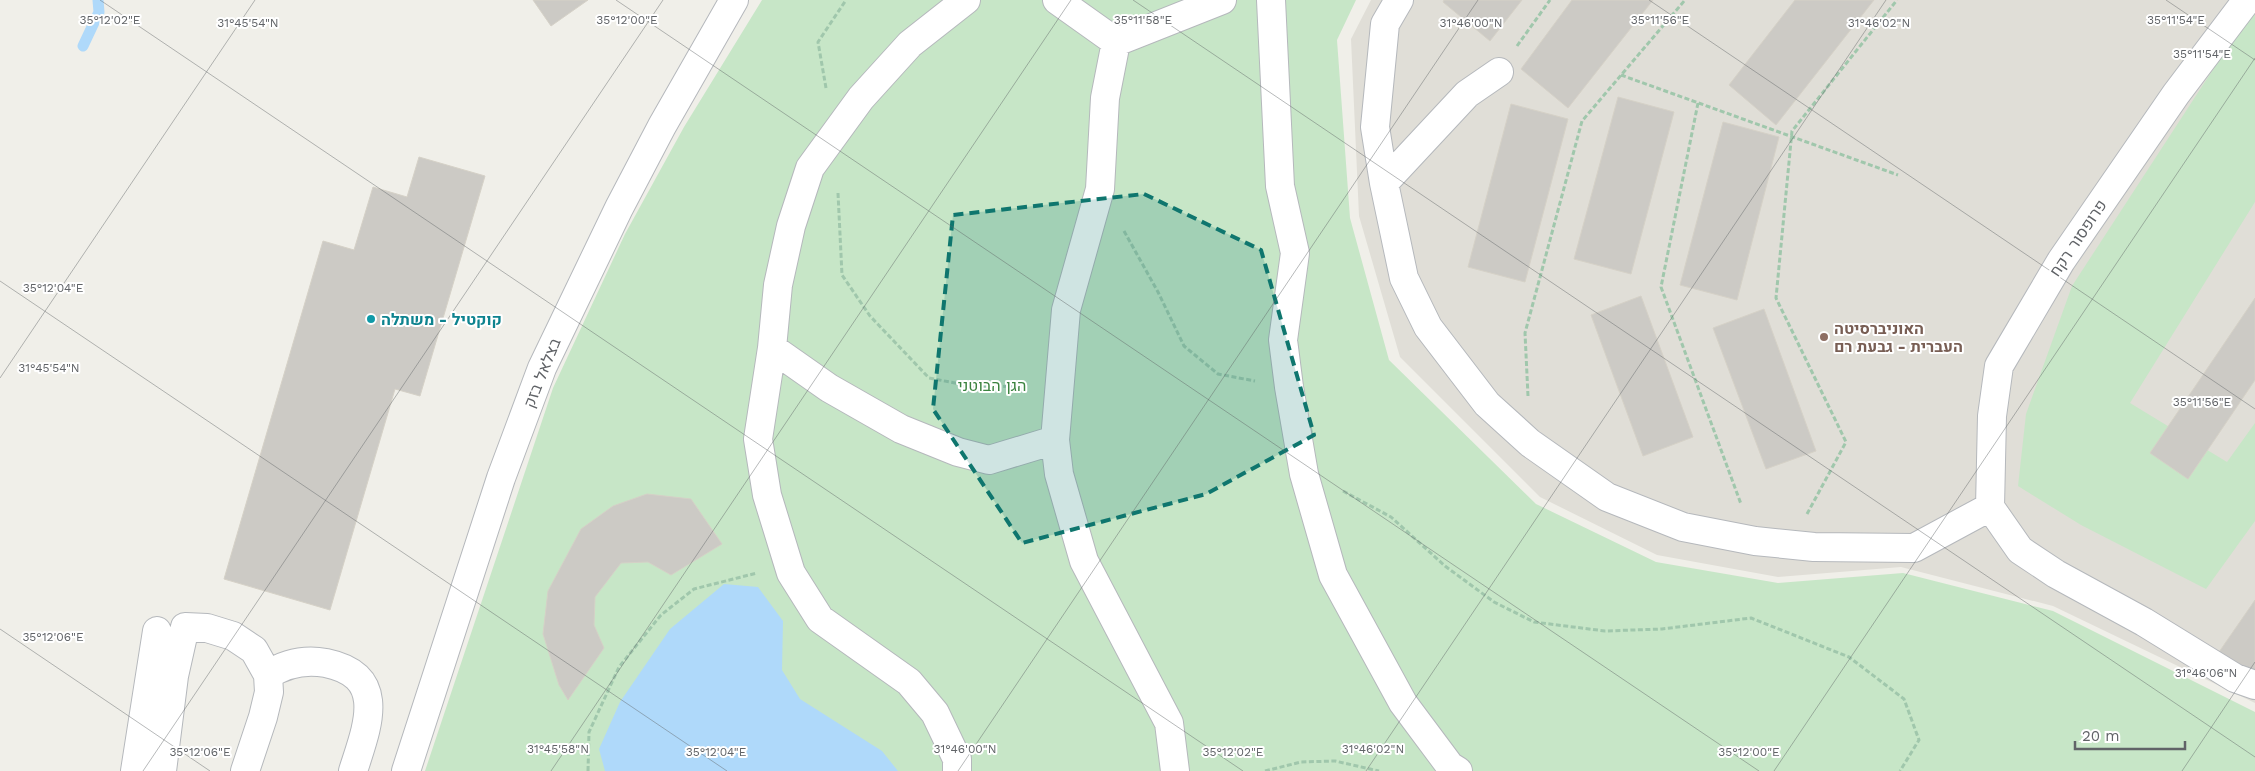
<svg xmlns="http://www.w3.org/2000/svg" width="2255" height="771" font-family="'Work Sans',Heebo,sans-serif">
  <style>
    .education { fill: #e0ded7 }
    .green { fill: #c7e6c7 }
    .water { fill: #afd9fa }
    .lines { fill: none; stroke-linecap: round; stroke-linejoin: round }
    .stream { stroke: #afd9fa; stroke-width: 11 }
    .building { fill: #cccac5; stroke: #d5d1c7 }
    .minor-casing { stroke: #b5b8bc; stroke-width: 30 }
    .path { stroke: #a0c7ac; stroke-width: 3; stroke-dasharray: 5 2.5; stroke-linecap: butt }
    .minor { stroke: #fff; stroke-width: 28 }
    .marked { fill: #0f766e; fill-opacity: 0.2; stroke: #0f766e; stroke-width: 4; stroke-dasharray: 10 6; stroke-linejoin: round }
    .ticks { fill: none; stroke: #606367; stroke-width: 1; stroke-opacity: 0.45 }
    .culture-dot { fill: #0f9aa8; stroke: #fff; stroke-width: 2 }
    .education-dot { fill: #8d6e63; stroke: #fff; stroke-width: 2 }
    .labels { text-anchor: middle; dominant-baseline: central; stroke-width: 4; stroke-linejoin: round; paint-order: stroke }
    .street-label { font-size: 16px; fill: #606367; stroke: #fff }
    .culture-label { font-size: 16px; font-weight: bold; fill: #0d838f; stroke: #fff; text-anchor: start }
    .education-label { font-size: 16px; font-weight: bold; fill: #785e54; stroke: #fff; text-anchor: start }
    .park-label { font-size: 16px; fill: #3b833f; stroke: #fff }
    .ticks-label { font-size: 12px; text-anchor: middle; fill: #606367; stroke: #fff; stroke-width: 4; stroke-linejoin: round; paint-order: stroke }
  </style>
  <rect width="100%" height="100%" fill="#f0efe9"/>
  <path class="education" d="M1371,0H2255V703L2053,606L1901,567L1778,577L1657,555L1540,497L1400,357L1359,216L1351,39Z"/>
  <path class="green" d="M762,0H1356L1337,40L1350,218L1389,360L1536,504L1656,562L1778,583L1903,573L2053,611L2255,712V771H425L553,388L625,234L684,127Z
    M2255,5V202L2130,403L2227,462L2255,423V521L2206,589L2081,525L2018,486L2026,414L2072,286Z"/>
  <path class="water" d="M724,584L758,587L783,621L782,670L800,699L882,751L898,771H605L599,749L620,702L670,629Z"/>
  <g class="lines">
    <path class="stream" d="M83,46L99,12L98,0"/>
  </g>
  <path class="building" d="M533,0H588L551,26Z
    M1444,0H1522L1490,41L1443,2Z
    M1572,0H1653L1568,108L1521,69Z
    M1795,0H1874L1776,125L1729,85Z
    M1618,97L1674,112L1631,274L1574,259Z
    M1511,104L1568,119L1525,282L1468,267Z
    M1723,122L1779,137L1737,300L1680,285Z
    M419,157L485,176L420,396L395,389L330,610L224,579L323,241L354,250L373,187L407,197Z
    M1641,296L1693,437L1643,456L1591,315Z
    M2255,298V380L2188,479L2150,453Z
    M1764,309L1816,451L1766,469L1713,328Z
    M647,494L691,499L722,544L671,575L648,562L621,563L595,597L594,625L604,648L568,700L559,685L543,634L548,591L581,529L613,506Z
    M2255,600V677L2219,652Z"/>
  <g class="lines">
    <defs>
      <path id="minor" d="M1057,0L1116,42
        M1271,0L1280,186L1295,253L1283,340L1289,387L1304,474L1333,575L1403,703L1450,766L1458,771
        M1399,0L1385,24L1375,127L1384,183L1404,278L1428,327L1487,404L1530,443L1607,497L1683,527L1755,541L1814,547L1914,548L1990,507
        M1116,42L1105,98L1100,189L1066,310L1055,440L1059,474L1084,561L1169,723L1175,771
        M1116,42L1222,0
        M1384,183L1467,94L1499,72
        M772,348L829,388L901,429L958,452L989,460L1055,440
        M1990,507L1992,416L1999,366L2061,261L2176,94L2247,0
        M1990,507L2020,550L2056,574L2144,622L2235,678L2255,685
        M268,675C286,663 304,659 326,663C389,676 367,727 353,771
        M135,771L157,631
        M162,771L174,676L185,627L207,628L233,636L254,650L268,675L269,692L263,717L245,771
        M406,771L501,478L542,368L619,208L662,126L734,0
        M957,771V759L935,713L909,682L820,619L791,573L767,495L758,439L772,348L778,285L791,226L810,168L861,98L910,44L966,0"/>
    </defs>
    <use href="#minor" class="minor-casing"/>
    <path class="path" d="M1517,46L1550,0
      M1621,75L1898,175
      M826,88L818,42L846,0
      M1698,103L1661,287L1741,504
      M838,193L842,275L870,316L929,378L981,388L1024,385L1026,383
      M1124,231L1158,292L1184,346L1218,374L1255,381
      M1528,396L1525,333L1582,121L1685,0
      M1343,491L1391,517L1445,566L1494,602L1534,622L1605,631L1662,629L1751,618L1849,657L1904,699L1919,740L1900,771
      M1807,514L1846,442L1776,298L1792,131L1897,0
      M588,771L589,732L619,667L661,615L694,589L757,573
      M1265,771L1301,762L1335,761L1379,771"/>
    <use href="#minor" class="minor"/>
  </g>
  <path class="marked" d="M1144,194L1261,250L1314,435L1206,494L1022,543L933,409L953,215Z"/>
  <path class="ticks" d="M100,0L1243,771M616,0L1759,771M1133,0L2255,757M1649,0L2255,409M2166,0L2255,60M0,281L727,771M0,378L255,0M0,629L210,771M143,771L663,0M551,771L1071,0M958,771L1478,0M1366,771L1886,0M1774,771L2255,58M2182,771L2255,662"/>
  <circle class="culture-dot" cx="371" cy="319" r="5"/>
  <circle class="education-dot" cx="1824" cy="337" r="5"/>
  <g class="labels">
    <g class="street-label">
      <text transform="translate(2078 238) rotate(-56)">פרופסור רקח</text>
      <text transform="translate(542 373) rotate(-68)">בצלאל בזק</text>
    </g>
    <g class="culture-label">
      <text x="381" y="319">קוקטיל - משתלה</text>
    </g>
    <g class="education-label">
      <text x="1834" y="328">האוניברסיטה<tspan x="1834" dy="18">העברית - גבעת רם</tspan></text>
    </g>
    <g class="park-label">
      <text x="992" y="385">הגן הבוטני</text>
    </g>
  </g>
  <g class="ticks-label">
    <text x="110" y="24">35°12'02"E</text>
    <text x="627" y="24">35°12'00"E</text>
    <text x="1143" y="24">35°11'58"E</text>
    <text x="2176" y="24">35°11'54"E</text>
    <text x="1660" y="24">35°11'56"E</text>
    <text x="248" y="27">31°45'54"N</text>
    <text x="1471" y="27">31°46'00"N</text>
    <text x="1879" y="27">31°46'02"N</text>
    <text x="2202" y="58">35°11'54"E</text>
    <text x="53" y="292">35°12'04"E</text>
    <text x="49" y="372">31°45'54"N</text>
    <text x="2202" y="406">35°11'56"E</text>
    <text x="53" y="641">35°12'06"E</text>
    <text x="2206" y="677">31°46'06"N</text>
    <text x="558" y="753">31°45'58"N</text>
    <text x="965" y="753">31°46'00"N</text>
    <text x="1373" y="753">31°46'02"N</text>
    <text x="200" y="756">35°12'06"E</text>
    <text x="716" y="756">35°12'04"E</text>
    <text x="1233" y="756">35°12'02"E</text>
    <text x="1749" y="756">35°12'00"E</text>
  </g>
  <path d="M2075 741v8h110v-8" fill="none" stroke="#606367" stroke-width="2.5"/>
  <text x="2082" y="741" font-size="15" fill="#606367" stroke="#ffffff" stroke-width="4" paint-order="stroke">20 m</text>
</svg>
